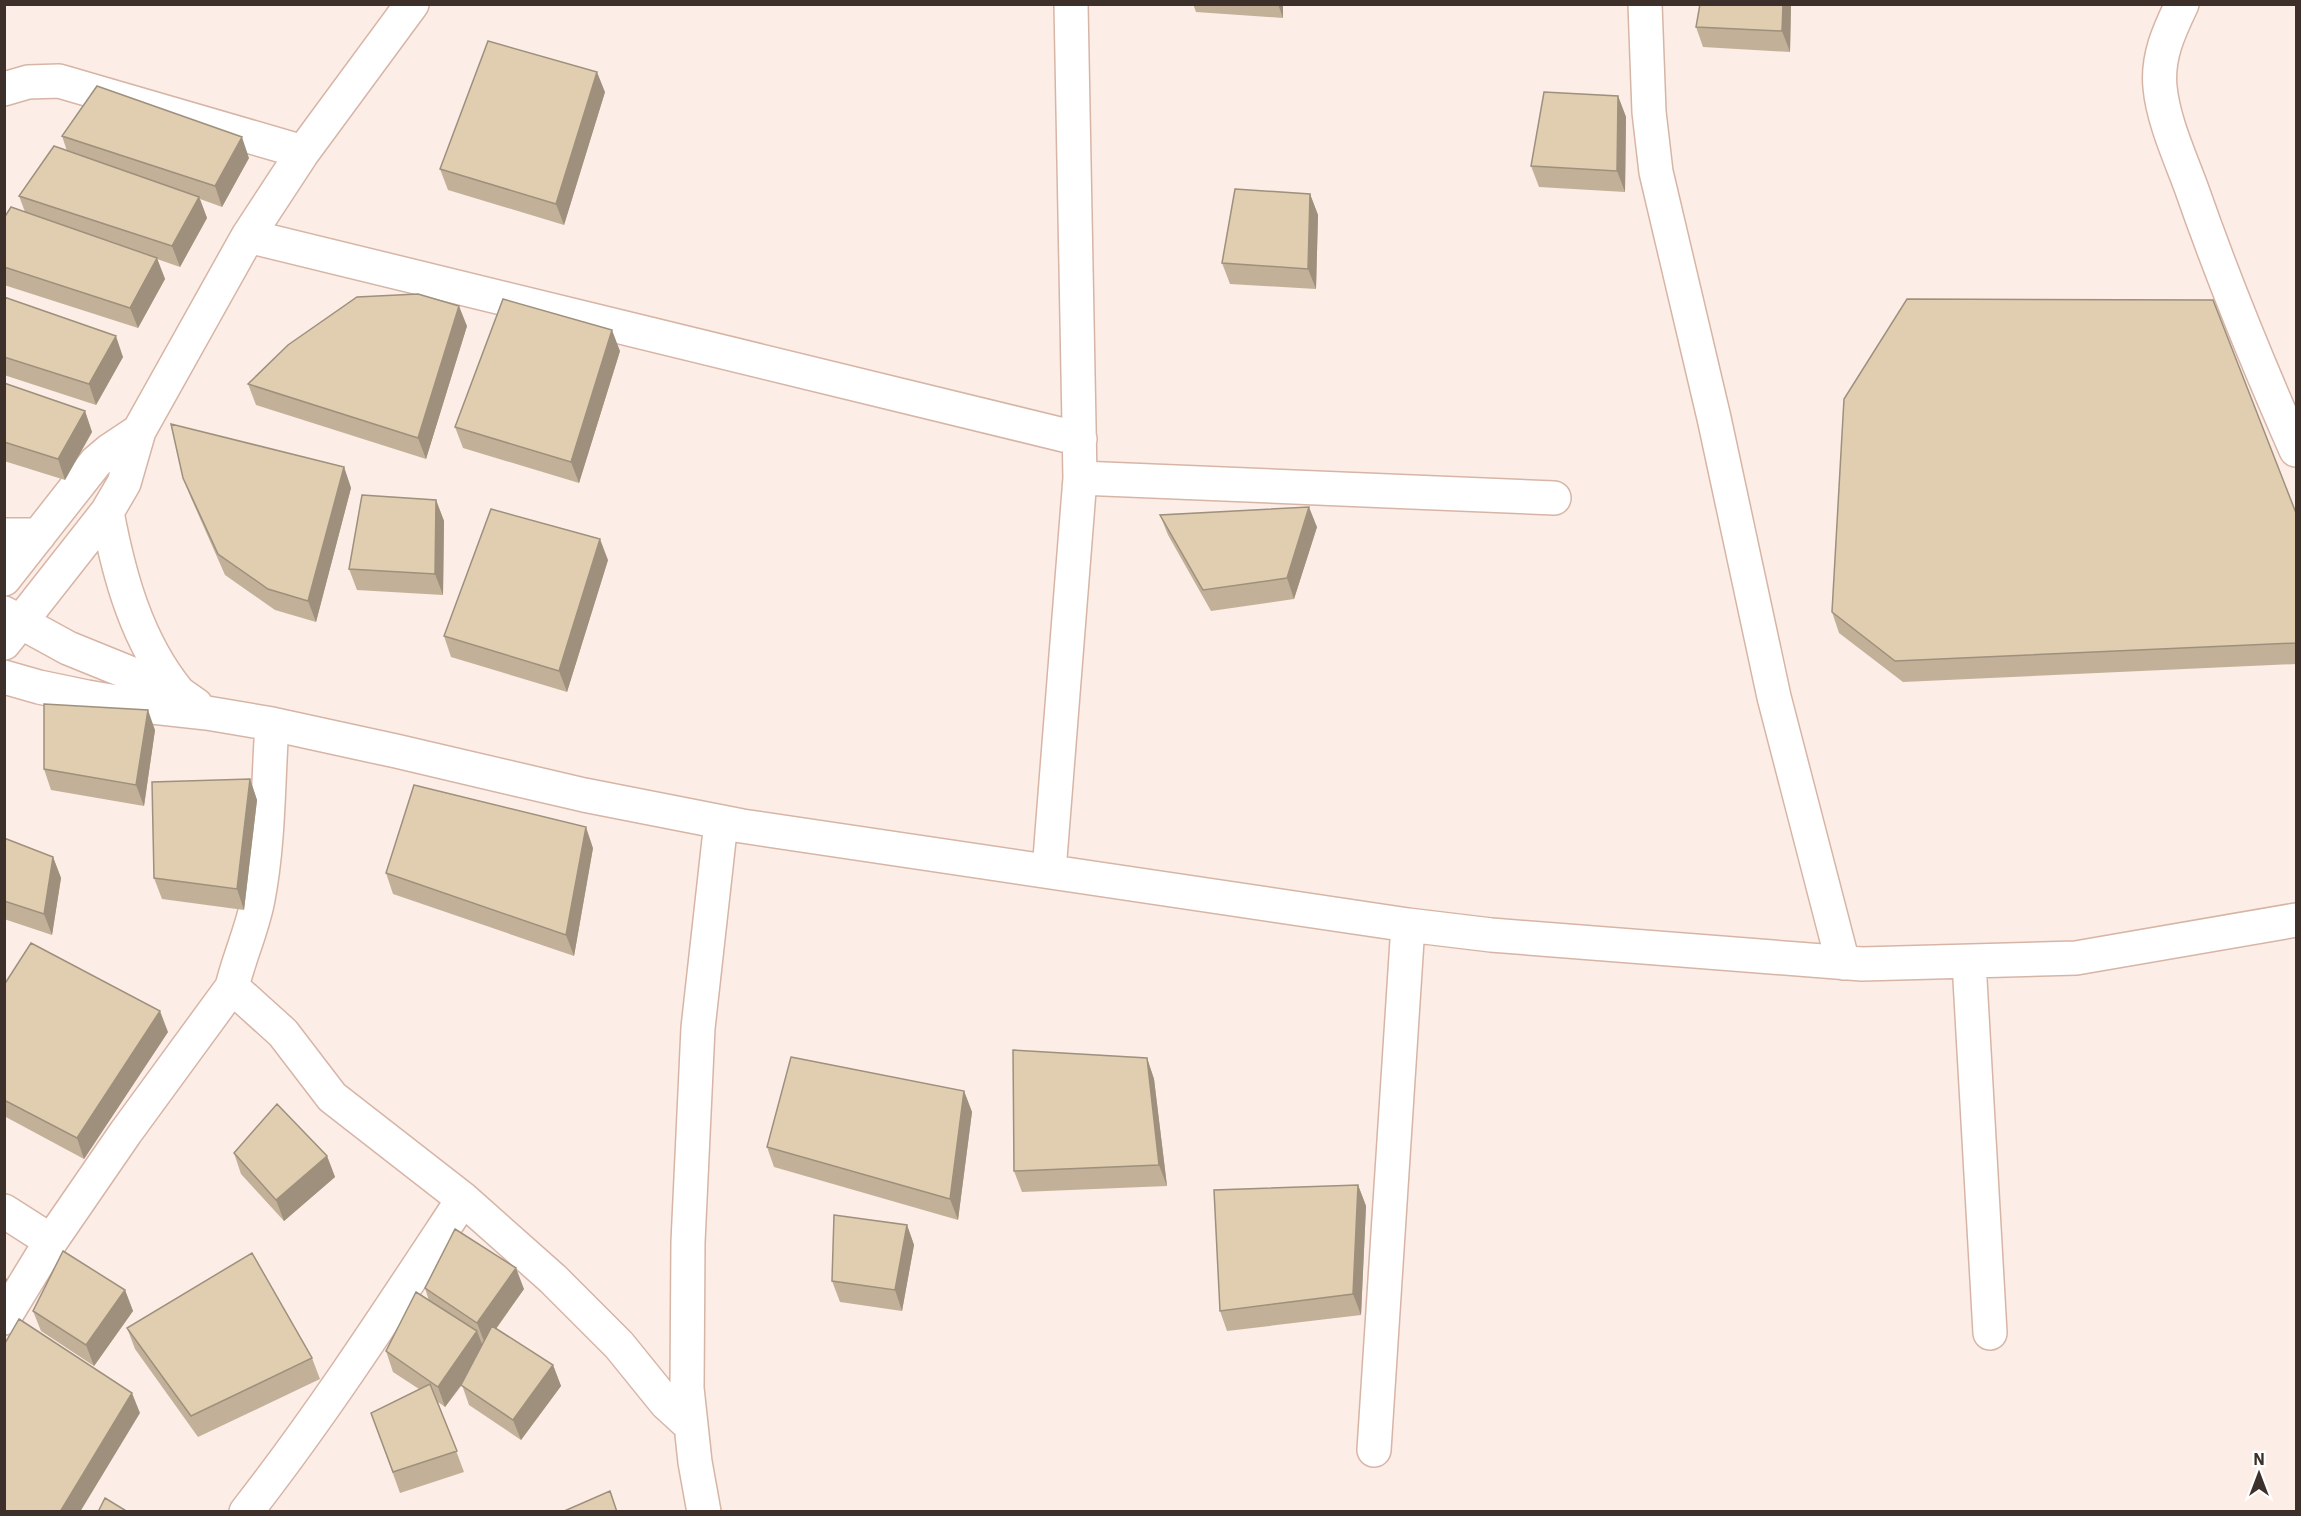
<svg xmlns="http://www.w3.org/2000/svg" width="2301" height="1516" font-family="'IBM Plex Sans',sans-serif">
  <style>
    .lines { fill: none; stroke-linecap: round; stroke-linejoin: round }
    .minor-casing { stroke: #d7b5a6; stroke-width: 36 }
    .minor { stroke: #fff; stroke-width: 33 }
    .wall { fill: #c2b198 }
    .shaded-wall { fill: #9e907c }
    .building { fill: #e1ceb1; stroke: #9e907c; stroke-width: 1.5 }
  </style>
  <rect width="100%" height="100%" fill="#fcede7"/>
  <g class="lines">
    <defs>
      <path id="minor" d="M1645,4L1649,112L1656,172L1714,418L1774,697L1843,963
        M2182,4C2169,31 2157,57 2160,87C2163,120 2180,157 2191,187C2222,276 2258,364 2296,450
        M4,89L28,82L59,81L303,152
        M248,236L1080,439
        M1080,478L1554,498
        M107,512C119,576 137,642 179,693
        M4,535H39
        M4,579L96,462L109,451L139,431
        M4,613L68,648L179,693L196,705
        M4,643L107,512L124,483L139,431L248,236L303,152L412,4
        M4,677L39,687L87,697L134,705L207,713L272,724L396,751L584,795L742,826L1408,925L1491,935L1862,964L2076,958L2296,920
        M1049,871L1080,478L1071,4
        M1969,962L1990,1333
        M232,987L283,1033L332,1097L463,1199L553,1279L619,1345L666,1403L690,1425
        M4,1211L51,1241
        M4,1318L51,1241L126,1132L232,987C239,958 253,927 258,899C269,842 268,782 272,724
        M1374,1450L1408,925
        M246,1512C324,1412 393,1305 463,1199
        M704,1512L695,1462L687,1388L688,1242L698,1028L721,822"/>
    </defs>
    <use href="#minor" class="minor-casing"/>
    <use href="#minor" class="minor"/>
  </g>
  <path class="wall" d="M1193,4H1283V18L1196,12Z
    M1791,4L1790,52L1703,47L1696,27Z
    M605,92L564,225L448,190L440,169Z
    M1618,96L1626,117L1625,192L1539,187L1531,166Z
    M62,136L249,158L222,207L200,199L207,218L180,267L157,259L165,279L138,328L4,285V218L25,212L19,196L67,151Z
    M1310,194L1318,215L1316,289L1230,284L1222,263Z
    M4,297L123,357L96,405L4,375Z
    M467,326L426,459L256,405L248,384Z
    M620,351L579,483L463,448L455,427Z
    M4,383L85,411L92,432L65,480L4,461Z
    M344,467L351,488L316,622L275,610L225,575L191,498L183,478Z
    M436,500L444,521L443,595L357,590L349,569Z
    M2296,513V664L1903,682L1839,633L1832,612Z
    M1160,515L1317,527L1294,599L1211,611L1168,535Z
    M608,560L567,692L451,657L444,636Z
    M155,730L144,806L51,790L44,769Z
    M250,779L257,800L244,910L162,899L154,878Z
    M4,838L53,857L61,878L52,935L4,919Z
    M593,848L574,956L393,894L386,873Z
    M4,985L168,1032L84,1159L4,1116Z
    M1147,1058L1154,1079L1167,1186L1022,1192L1014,1171Z
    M964,1091L972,1112L958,1220L774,1167L767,1147Z
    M234,1153L327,1156L335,1177L284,1221L241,1174Z
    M1358,1185L1366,1206L1361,1315L1227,1331L1220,1311Z
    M907,1225L914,1245L902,1311L840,1302L832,1281Z
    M425,1288L524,1289L496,1329L553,1365L561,1386L521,1440L469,1405L462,1385L445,1407L438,1402L464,1472L400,1493L371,1413L419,1389L393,1372L386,1351L429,1301Z
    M125,1290L133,1311L94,1366L41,1331L33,1311Z
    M127,1328L312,1358L320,1379L198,1437L135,1349Z"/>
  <path class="shaded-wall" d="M1278,4H1283V18Z
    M1783,4H1791L1790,52L1782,31Z
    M597,72L605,92L564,225L556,204Z
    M1618,96L1626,117L1625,192L1617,171Z
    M242,137L249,158L222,207L215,186Z
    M1310,194L1318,215L1316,289L1308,269Z
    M199,197L207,218L180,267L172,246Z
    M157,258L165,279L138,328L130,308Z
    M459,306L467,326L426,459L418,438Z
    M612,330L620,351L579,483L571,462Z
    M116,336L123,357L96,405L89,384Z
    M85,411L92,432L65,480L58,459Z
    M344,467L351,488L316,622L308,601Z
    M436,500L444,521L443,595L435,574Z
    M1309,507L1317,527L1294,599L1287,578Z
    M600,539L608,560L567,692L559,671Z
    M148,710L155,730L144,806L136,785Z
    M250,779L257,800L244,910L237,889Z
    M586,827L593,848L574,956L566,935Z
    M53,857L61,878L52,935L44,914Z
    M4,932L6,938L4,951Z
    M160,1011L168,1032L84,1159L77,1138Z
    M1147,1058L1154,1079L1167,1186L1159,1165Z
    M964,1091L972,1112L958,1220L950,1199Z
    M327,1156L335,1177L284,1221L276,1200Z
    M1358,1185L1366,1206L1361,1315L1353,1294Z
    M907,1225L914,1245L902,1311L895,1290Z
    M516,1268L524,1289L485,1344L477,1323Z
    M4,1273L7,1280L4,1283Z
    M125,1290L133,1311L94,1366L86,1345Z
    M477,1331L485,1352L445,1407L438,1387Z
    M553,1365L561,1386L521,1440L513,1420Z
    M132,1393L140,1413L80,1512H60Z"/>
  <path class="building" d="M1700,4H1783L1782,31L1696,27Z
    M488,41L597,72L556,204L440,169Z
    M97,86L242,137L215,186L62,136Z
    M1544,92L1618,96L1617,171L1531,166Z
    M54,146L199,197L172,246L19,196Z
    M1235,189L1310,194L1308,269L1222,263Z
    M11,207L157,258L130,308L4,267V218Z
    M418,294L459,306L418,438L248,384L288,345L357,297Z
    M4,297L116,336L89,384L4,357Z
    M503,299L612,330L571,462L455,427Z
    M1907,299L2213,300L2296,513V643L1895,661L1832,612L1844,399Z
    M4,383L85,411L58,459L4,442Z
    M171,424L344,467L308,601L268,589L218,554L183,478Z
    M362,495L436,500L435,574L349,569Z
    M1309,507L1287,578L1203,590L1160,515Z
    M491,509L600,539L559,671L444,636Z
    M44,704L148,710L136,785L44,769Z
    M250,779L237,889L154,878L152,782Z
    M414,785L586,827L566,935L386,873Z
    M4,838L53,857L44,914L4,901Z
    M31,943L160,1011L77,1138L4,1100V985Z
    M1013,1050L1147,1058L1159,1165L1014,1171Z
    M791,1057L964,1091L950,1199L767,1147Z
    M277,1104L327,1156L276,1200L234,1153Z
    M1358,1185L1353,1294L1220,1311L1214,1190Z
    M834,1215L907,1225L895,1290L832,1281Z
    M455,1229L516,1268L477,1323L425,1288Z
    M63,1251L125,1290L86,1345L33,1311Z
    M252,1253L312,1358L191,1416L127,1328Z
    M416,1292L477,1331L438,1387L386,1351Z
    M19,1319L132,1393L60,1512H4V1345Z
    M492,1326L553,1365L513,1420L461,1385Z
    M430,1384L457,1451L393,1472L371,1413Z
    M610,1491L617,1512H562Z
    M105,1498L128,1512H98Z"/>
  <rect width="2301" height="1516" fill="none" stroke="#3d302a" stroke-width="12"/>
  <g transform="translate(2259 1474)" stroke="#ffffff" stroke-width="4.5" paint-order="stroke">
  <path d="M0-4.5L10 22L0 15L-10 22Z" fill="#3d302a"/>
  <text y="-9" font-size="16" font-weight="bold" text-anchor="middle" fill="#3d302a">N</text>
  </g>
</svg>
